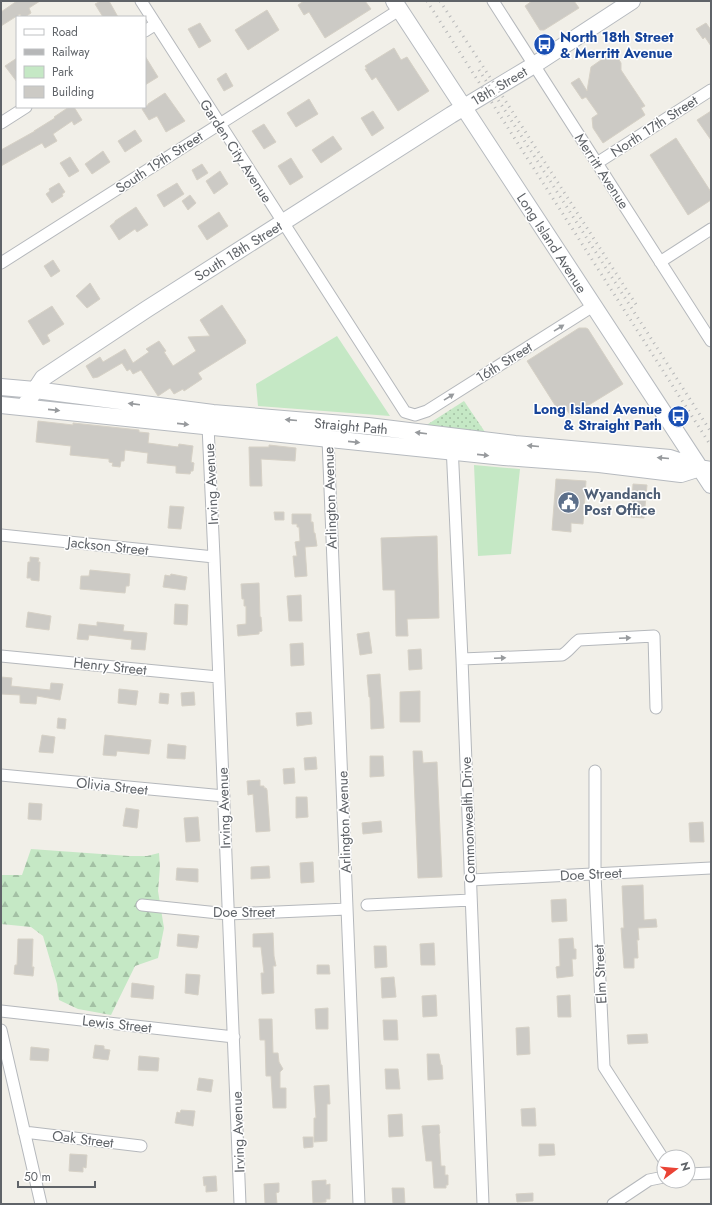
<svg xmlns="http://www.w3.org/2000/svg" width="712" height="1205" font-family="Jost,sans-serif">
  <style>
    .green { fill: #c5e8c5 }
    .forest { fill: url(#forest-firs) }
    .park { fill: url(#park-dots) }
    .building { fill: #cccac5; stroke: #d6d1c6 }
    .lines { fill: none; stroke-linecap: round; stroke-linejoin: round }
    .street-casing { stroke: #b5b8bc; stroke-width: 13 }
    .secondary-casing { stroke: #b6babf; stroke-width: 18 }
    .street { stroke: #fff; stroke-width: 11 }
    .secondary { stroke: #fff; stroke-width: 16 }
    .rail { stroke: #b6b7b8; stroke-width: 3; stroke-dasharray: 1 5; stroke-linecap: butt }
    .oneway { fill: #979a9d }
    .labels { text-anchor: middle; dominant-baseline: central; stroke-width: 3; stroke-linejoin: round; paint-order: stroke }
    .transit-label { font-size: 14px; font-weight: bold; fill: #164399; stroke: #fff; text-anchor: start }
    .street-label { font-size: 14px; fill: #5f6368; stroke: #fff }
    .service-label { font-size: 14px; font-weight: bold; fill: #4e5e75; stroke: #fff; text-anchor: start }
  </style>
  <defs>
    <pattern id="forest-firs" width="22" height="20" patternUnits="userSpaceOnUse"><rect width="22" height="20" fill="#c5e8c5"/><path d="M5 1l3.5 6h-7zM16 11l3.5 6h-7z" fill="#a3c0a4"/></pattern>
    <pattern id="park-dots" width="8" height="8" patternUnits="userSpaceOnUse"><rect width="8" height="8" fill="#c5e8c5"/><path d="M2 2h.1M6 6h.1" fill="none" stroke="#a3c0a4" stroke-width="1.8" stroke-linecap="round"/></pattern>
  </defs>
  <rect width="100%" height="100%" fill="#f1efe8"/>
  <path class="green" d="M337,336L390,416L258,406L256,384Z
    M474,465L520,469L511,554L478,556Z"/>
  <path class="forest" d="M31,849L129,856H147L159,853L160,867L158,891L164,928L158,958L135,966L111,1015L78,1009L59,1000L57,984L43,936L31,927L1,924V875H22Z"/>
  <path class="park" d="M464,401L485,432L425,426Z"/>
  <path class="building" d="M17,1H40L29,8L31,13L25,17H22L20,14L1,26V12Z
    M101,1H109L118,17H103L95,4Z
    M304,1H365L371,9L325,38L309,12L304,15L298,5Z
    M532,1H574L579,8L544,30H540L525,6Z
    M267,10L279,30L248,50L235,30Z
    M200,23L211,41L199,48L188,29Z
    M706,23L711,30V46L705,37L703,39L696,29Z
    M394,48L401,60L407,57L429,91L398,111L376,77L372,80L365,69H367L365,66Z
    M611,53H615L621,63V70L645,106L641,108L645,115L603,143L593,128L592,118L598,114L586,97L582,99L571,83L579,78L587,91L591,67Z
    M145,56L158,77L145,85Z
    M17,58V82L5,66Z
    M226,73L233,86L224,91L217,79Z
    M165,93L185,121L166,132L157,116L149,120L142,109L148,105V104Z
    M309,99L318,114L296,127L287,113Z
    M69,107H74L82,120L74,125L72,121L53,134L57,141L45,148L42,143L1,166V150L35,131H34L55,118L54,117Z
    M373,111L384,128L372,136L361,118Z
    M711,111V140L697,120Z
    M264,124L276,142L264,149L252,131Z
    M135,130L142,141L125,152L118,141Z
    M333,136L342,149L321,163L312,150Z
    M676,138L711,192V200L688,215L650,155Z
    M103,151L110,162L92,174L85,164Z
    M70,157L79,171L69,177L60,163Z
    M291,158L303,177L290,185L278,166Z
    M202,164L208,173L197,180L192,170Z
    M220,171L228,184L214,194L206,181Z
    M59,183L65,192L62,194L63,196L52,203L46,194L50,191L49,189Z
    M177,183L184,194L164,207L157,195Z
    M190,195L196,203L188,210L182,201Z
    M136,207L148,225L137,232L135,229L119,240L110,226L115,222V221Z
    M219,212L228,226L207,240L198,226Z
    M53,260L60,271L51,277L44,266Z
    M90,283L100,299L87,308L76,296Z
    M222,305L246,341L245,342L246,343L198,373L202,379L184,391L183,389L174,394L170,388L158,396L141,370L133,374L130,369L127,371L122,363L98,377L93,378L86,366L100,357L103,362L125,349L133,363L149,352L146,349L159,341L166,351L164,352L173,366L196,351L188,337L210,336L200,320Z
    M52,306L64,324L47,335L50,341L43,345L28,321Z
    M579,328H586L588,329L623,384L571,416L566,409L560,413L527,361Z
    M38,421L73,425V423L139,430V432L149,433L148,443L178,447L179,444L193,446L191,462L194,463L193,471H191L190,474L176,473V466L147,463L148,453L125,450L124,461H121L120,467L112,466L113,463L109,462V459L70,455L71,446L36,442Z
    M269,445L296,448L295,461L261,459L262,486H250L249,447H269Z
    M556,479L586,481L583,524L571,523V532L552,530Z
    M633,484L647,485L644,518L631,517Z
    M170,506L184,507L181,529L168,528Z
    M274,512H284V520H275Z
    M292,514H311V522H313L314,533H315L317,546L305,547L307,576L295,577L293,556H297L295,542L300,541L299,527H297V524H292Z
    M437,536L439,618L407,619L408,636H396L395,590H383L381,538Z
    M30,557L39,558L38,562H40L39,581L31,580V578H27L28,562H30Z
    M90,570L130,574L129,586H126L125,593L80,589L81,576H89Z
    M171,574L187,577L185,590L163,587L165,575L170,576Z
    M259,583L260,617H261L262,631L259,632V634L238,636L237,625L246,624V606H244V599H242L241,584Z
    M301,595L302,621H289L287,596Z
    M175,604L188,605L187,625L174,624Z
    M28,612L51,616L49,630L26,627Z
    M97,622L124,625L123,631L147,633L145,650L131,649L132,640L89,635L88,640L77,639L79,624L97,626Z
    M369,632L372,653L360,655L357,634Z
    M303,643L304,665L291,666L290,644Z
    M421,649L422,669L409,670L408,650Z
    M380,674L384,728L371,729L370,697H369L367,675Z
    M1,677L12,678L11,686L50,690L51,683L63,684L60,700L37,696L36,704L20,703V695L1,694Z
    M119,689L138,691L136,705L118,703Z
    M420,691V722H400V692Z
    M194,692L195,705L182,706L181,693Z
    M160,693L169,694L168,704L159,703Z
    M311,712L312,724L297,726L296,713Z
    M58,718L66,719L65,729L57,728Z
    M42,735L55,737L53,753L39,752Z
    M105,735L151,740L149,754L117,751L116,756L103,755Z
    M168,744L186,746L185,759L167,758Z
    M413,751H422L423,763L437,762L442,877L418,878Z
    M370,756H383L384,776L370,777Z
    M316,757L317,769L305,770L304,758Z
    M294,768L295,783L284,784L283,769Z
    M260,780V786H264V788H266L267,790L270,831L256,832L253,794L248,795L247,781Z
    M296,797H307L308,817L296,818Z
    M29,803L42,804L41,820L28,819Z
    M126,808L139,810L137,828L123,826Z
    M198,817L200,841L186,842L184,818Z
    M381,821L382,832L363,834L362,823Z
    M703,822L704,842H690L689,823Z
    M313,862L314,882L301,883L300,863Z
    M269,866L270,878L251,879V867Z
    M177,868L198,869V882L176,880Z
    M643,885L644,920L656,919L657,927L638,928L639,940H637L638,958H634V968H624L621,928H624L622,886Z
    M566,899L567,921L552,922L551,900Z
    M273,933L274,956L276,966H273L274,993L262,994L261,973H264L261,947H253V934Z
    M178,934L199,936L197,948L177,946Z
    M573,938L574,949H576V959H572L573,976L557,978L556,967L560,966L559,939Z
    M18,939H33L32,967H34L33,976L14,974L15,965H17Z
    M434,943L435,965H421L420,944Z
    M374,946H386L387,967L375,968Z
    M317,965H329L330,974H317Z
    M186,974L200,975L198,995L185,993Z
    M394,977L396,997L382,998L381,978Z
    M132,983L154,986L153,999L131,997Z
    M436,995L437,1016L423,1017L422,996Z
    M570,995L571,1017H558L557,996Z
    M328,1008V1029H316L315,1009Z
    M259,1019H272L273,1053H278L279,1062L283,1069L280,1072V1088H286V1108H273L271,1076H266L265,1040H260Z
    M383,1020H397L398,1040H384Z
    M529,1027L530,1054L517,1055L516,1028Z
    M647,1034L648,1043L628,1044L627,1035Z
    M95,1045L104,1046V1049L110,1050L108,1060L93,1058Z
    M31,1047L49,1049L48,1061L30,1060Z
    M427,1054H439L441,1065H442L443,1079L428,1080Z
    M139,1056L159,1058L158,1071L138,1070Z
    M385,1069H398L400,1089H386Z
    M199,1078L213,1080L211,1092L197,1090Z
    M329,1085L330,1104H327V1141L314,1142V1118H316L314,1086Z
    M535,1108L536,1126H522L521,1109Z
    M181,1110L195,1111L193,1126L175,1123L177,1112L180,1113Z
    M402,1114L403,1136L389,1137L388,1115Z
    M439,1125L440,1133L439,1134L441,1166H445V1175H448V1185H446V1188H434L432,1161H426L422,1126Z
    M303,1137H313V1147L304,1148Z
    M539,1144H554L555,1155L539,1156Z
    M70,1154L87,1155L86,1168L83,1167V1172L69,1171Z
    M216,1176L217,1191L206,1192V1185L204,1186L203,1177Z
    M326,1180V1185L330,1184V1199H326V1202L313,1203L312,1181Z
    M279,1183V1192L276,1193L277,1204H265L264,1184Z
    M392,1188H404L405,1204H393Z
    M533,1193V1201L517,1202L516,1194Z"/>
  <g class="lines">
    <defs>
      <path id="street" d="M141,1L405,412L415,415L427,411L593,306
        M493,1L711,341
        M145,31L156,24
        M1,123L26,107
        M597,163L711,90
        M660,262L711,229
        M1,263L399,10
        M210,421L208,426L214,557L240,1204
        M328,439L359,1204
        M452,445L462,659L483,1204
        M1,535L214,557
        M1,656L218,677
        M462,659L562,655C569,651 572,645 579,640L654,636L656,708
        M595,771V874L604,1067L664,1160
        M1,775L224,796
        M471,880L711,868
        M142,905L228,914L347,909
        M367,905L471,900
        M1,1011L234,1037
        M1,1030L41,1204
        M24,1132L141,1146
        M688,1174L711,1173
        M613,1204L649,1180L664,1177"/>
      <path id="secondary" d="M394,1L711,485
        M1,387L35,390L213,413L368,426L515,444L670,458L700,468L711,470
        M1,405L504,457L599,464L681,474L700,468
        M24,407L43,378L147,309L451,115L534,65L632,1"/>
    </defs>
    <use href="#street" class="street-casing"/>
    <use href="#secondary" class="secondary-casing"/>
    <use href="#street" class="street"/>
    <use href="#secondary" class="secondary"/>
    <path class="rail" d="M427,1L711,446
      M440,1L503,97L637,306
      M479,70L711,432"/>
  </g>
  <defs><path id="oneway-solid" d="M-6-.8H1V-3.2L6.5 0L1 3.2V.8H-6Z"/></defs>
  <g class="oneway">
    <use href="#oneway-solid" transform="translate(559 328) rotate(-32)"/>
    <use href="#oneway-solid" transform="translate(449 397) rotate(-32)"/>
    <use href="#oneway-solid" transform="translate(134 404) rotate(-173)"/>
    <use href="#oneway-solid" transform="translate(54 410) rotate(6)"/>
    <use href="#oneway-solid" transform="translate(291 420) rotate(-175)"/>
    <use href="#oneway-solid" transform="translate(183 424) rotate(6)"/>
    <use href="#oneway-solid" transform="translate(421 433) rotate(-173)"/>
    <use href="#oneway-solid" transform="translate(354 442) rotate(6)"/>
    <use href="#oneway-solid" transform="translate(533 446) rotate(-175)"/>
    <use href="#oneway-solid" transform="translate(483 455) rotate(6)"/>
    <use href="#oneway-solid" transform="translate(663 458) rotate(-175)"/>
    <use href="#oneway-solid" transform="translate(625 638) rotate(-3)"/>
    <use href="#oneway-solid" transform="translate(500 658) rotate(-3)"/>
  </g>
  <defs>
    <symbol id="bus-disc" viewBox="-11 -11 22 22"><circle r="9.5" fill="#1a4fb4" stroke="#fff"/><path d="M-5-6H5V4H4V6H2V4H-2V6H-4V4H-5ZM-3.5-4V0h7V-4ZM-3.5 1.2v1.5H-2V1.2ZM2 1.2v1.5H3.5V1.2Z" fill="#fff"/></symbol>
    <symbol id="civic-disc" viewBox="-11 -11 22 22"><circle r="9.5" fill="#5c6f8a" stroke="#fff"/><path d="M-.6-6.5H3V-4.5H.6V-3L4-1V1h2V6H-6V1h2V-1L-.6-3ZM-1.2 2.5V6h2.4V2.5Z" fill="#fff"/></symbol>
  </defs>
  <g fill-rule="evenodd">
    <use href="#bus-disc" x="532" y="32" width="25" height="25"/>
    <use href="#bus-disc" x="666" y="404" width="25" height="25"/>
    <use href="#civic-disc" x="556" y="490" width="25" height="25"/>
  </g>
  <g class="labels">
    <g class="transit-label">
      <text x="560" y="37">North 18th Street<tspan x="560" dy="16">&amp; Merritt Avenue</tspan></text>
      <text x="662" y="409" text-anchor="end">Long Island Avenue<tspan x="662" dy="16">&amp; Straight Path</tspan></text>
    </g>
    <g class="street-label">
      <text transform="translate(499 86) rotate(-31)">18th Street</text>
      <text transform="translate(654 126) rotate(-33)">North 17th Street</text>
      <text transform="translate(236 151) rotate(57)">Garden City Avenue</text>
      <text transform="translate(159 162) rotate(-33)">South 19th Street</text>
      <text transform="translate(602 171) rotate(57)">Merritt Avenue</text>
      <text transform="translate(552 243) rotate(57)">Long Island Avenue</text>
      <text transform="translate(238 251) rotate(-32)">South 18th Street</text>
      <text transform="translate(504 362) rotate(-32)">16th Street</text>
      <text transform="translate(351 426) rotate(5)">Straight Path</text>
      <text transform="translate(211 484) rotate(-93)">Irving Avenue</text>
      <text transform="translate(330 498) rotate(-92)">Arlington Avenue</text>
      <text transform="translate(108 546) rotate(6)">Jackson Street</text>
      <text transform="translate(110 666) rotate(6)">Henry Street</text>
      <text transform="translate(112 786) rotate(6)">Olivia Street</text>
      <text transform="translate(224 808) rotate(-92)">Irving Avenue</text>
      <text transform="translate(468 820) rotate(-92)">Commonwealth Drive</text>
      <text transform="translate(344 822) rotate(-92)">Arlington Avenue</text>
      <text transform="translate(591 874) rotate(-3)">Doe Street</text>
      <text x="244" y="912">Doe Street</text>
      <text transform="translate(600 974) rotate(-93)">Elm Street</text>
      <text transform="translate(117 1024) rotate(6)">Lewis Street</text>
      <text transform="translate(238 1132) rotate(-92)">Irving Avenue</text>
      <text transform="translate(83 1139) rotate(7)">Oak Street</text>
    </g>
    <g class="service-label">
      <text x="584" y="494">Wyandanch<tspan x="584" dy="16">Post Office</tspan></text>
    </g>
  </g>
  <rect width="712" height="1205" fill="none" stroke="#5f6368" stroke-width="4"/>
  <rect x="16" y="16" width="130" height="92" fill="#ffffff" stroke="#bfc1c3"/>
  <rect x="24" y="29" width="20" height="6" fill="#ffffff" stroke="#bfc1c3"/>
  <text x="52" y="36" font-size="12" fill="#5f6368">Road</text>
  <rect x="24" y="49" width="20" height="6" fill="#b6b7b8" stroke="#bfc1c3"/>
  <text x="52" y="56" font-size="12" fill="#5f6368">Railway</text>
  <rect x="24" y="66" width="20" height="12" fill="#c5e8c5" stroke="#bfc1c3"/>
  <text x="52" y="76" font-size="12" fill="#5f6368">Park</text>
  <rect x="24" y="86" width="20" height="12" fill="#cccac5" stroke="#bfc1c3"/>
  <text x="52" y="96" font-size="12" fill="#5f6368">Building</text>
  <g transform="translate(676 1169) rotate(74)"><circle r="19" fill="#ffffff" stroke="#bfc1c3"/>
  <path d="M0-3L7 15L0 10L-7 15Z" fill="#ea4335"/>
  <text y="-6" font-size="11" font-weight="bold" text-anchor="middle" fill="#5f6368">N</text>
  </g>
  <path d="M18 1181v6h77v-6" fill="none" stroke="#5f6368" stroke-width="2"/>
  <text x="24" y="1181" font-size="12" fill="#5f6368" stroke="#ffffff" stroke-width="3" paint-order="stroke">50 m</text>
</svg>
